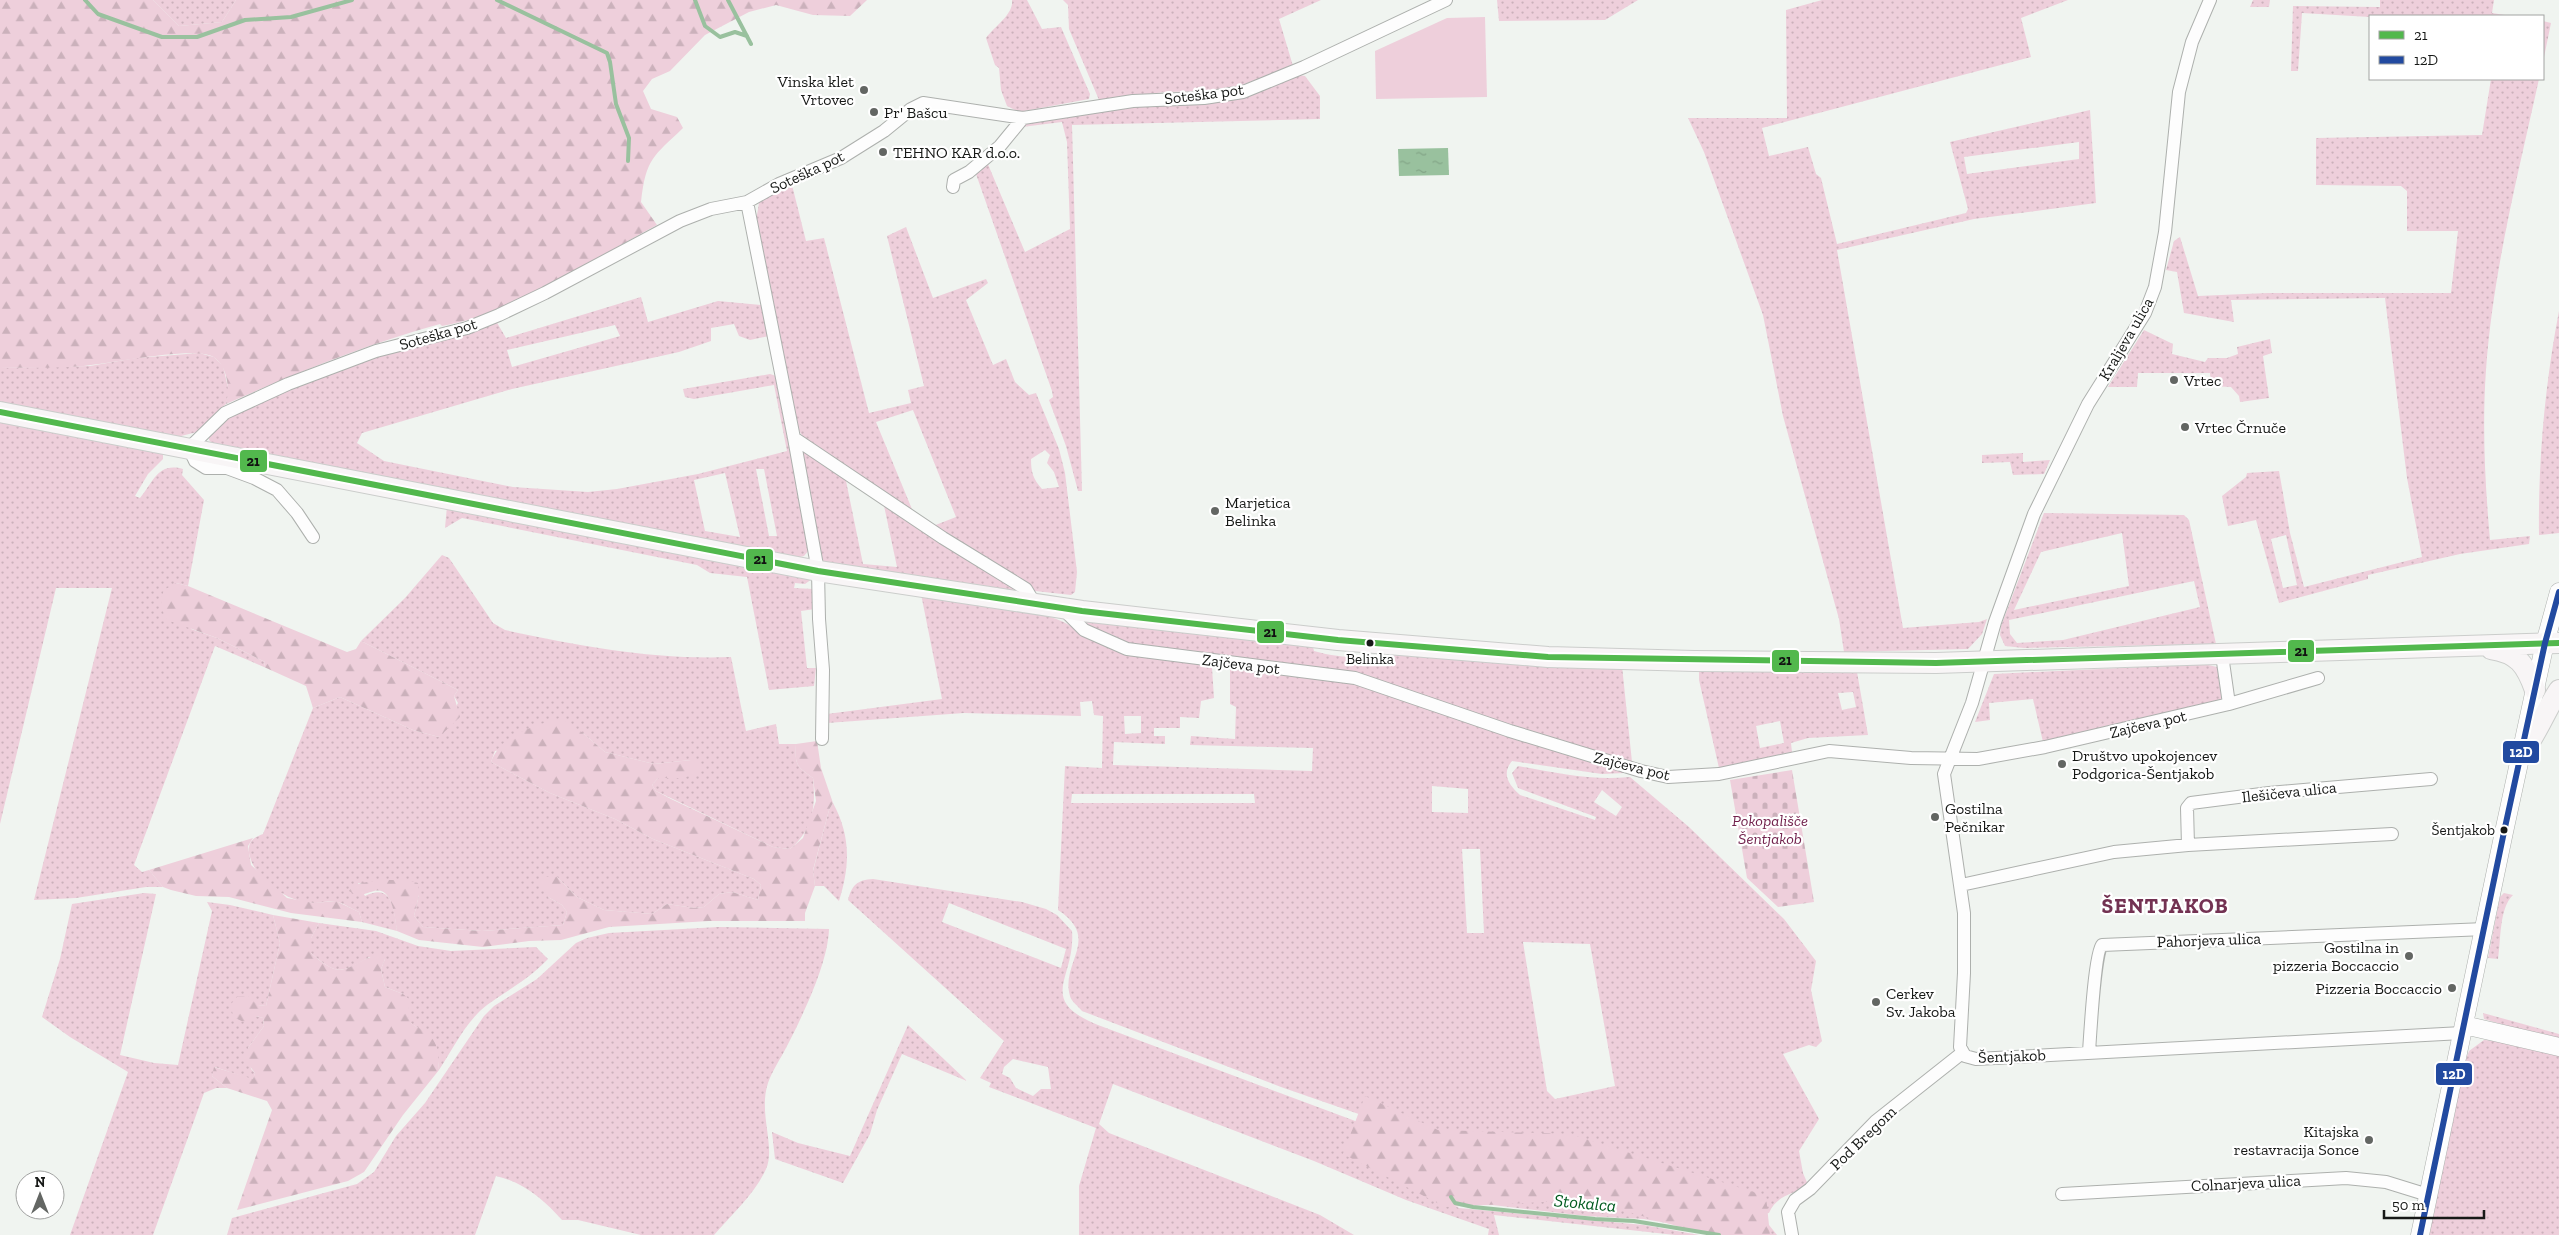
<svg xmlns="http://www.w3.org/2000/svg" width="2559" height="1235" font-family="'Zilla Slab',serif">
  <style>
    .grass { fill: url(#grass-dots); fill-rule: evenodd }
    .forest { fill: url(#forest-firs) }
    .cemetery { fill: url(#cemetery-stones) }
    .green { fill: #eecfdb }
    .water { fill: url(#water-ripples) }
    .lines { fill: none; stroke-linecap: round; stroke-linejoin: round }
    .stream { stroke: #99c19e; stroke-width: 4 }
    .street-casing { stroke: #adb0ad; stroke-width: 14 }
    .secondary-casing { stroke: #adb0ad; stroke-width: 19 }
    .primary-casing { stroke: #cbcdcb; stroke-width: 22 }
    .street { stroke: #fdfdfd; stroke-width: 12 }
    .secondary { stroke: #fdfdfd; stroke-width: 18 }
    .primary { stroke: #f8f5f6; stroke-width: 20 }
    .bus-1-casing { stroke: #fff; stroke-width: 10 }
    .bus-2-casing { stroke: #fff; stroke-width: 10 }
    .bus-1 { stroke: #52b84d; stroke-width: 6 }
    .bus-2 { stroke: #224aa0; stroke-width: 6 }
    .poi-dot { fill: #636663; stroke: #fff; stroke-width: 2 }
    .bus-dot { fill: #171917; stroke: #fff; stroke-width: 2 }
    .labels { text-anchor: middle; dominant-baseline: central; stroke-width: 4.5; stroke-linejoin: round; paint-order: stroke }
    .bus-label { font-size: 15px; fill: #171917; stroke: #fff }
    .poi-label { font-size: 16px; fill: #171917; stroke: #fff; text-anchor: start }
    .street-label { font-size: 16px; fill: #171917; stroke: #fff }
    .park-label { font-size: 16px; font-style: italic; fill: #72224d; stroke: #fff }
    .water-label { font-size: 18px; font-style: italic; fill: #005b1f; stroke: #fff }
    .district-label { font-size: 21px; font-weight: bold; letter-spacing: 1px; fill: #733252; stroke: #fff }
    .line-badge { stroke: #fff; stroke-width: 2 }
    .badge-label { font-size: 14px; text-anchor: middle; font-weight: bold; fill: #fff }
    .pale-badge-label { font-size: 14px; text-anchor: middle; font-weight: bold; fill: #111 }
  </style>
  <defs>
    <pattern id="grass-dots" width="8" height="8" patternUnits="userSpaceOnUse" patternTransform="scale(1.25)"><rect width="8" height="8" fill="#eecfdb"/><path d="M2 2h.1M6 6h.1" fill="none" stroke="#cbb1bb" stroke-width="1.8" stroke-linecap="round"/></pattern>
    <pattern id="forest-firs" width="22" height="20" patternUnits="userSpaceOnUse" patternTransform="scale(1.25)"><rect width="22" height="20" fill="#eecfdb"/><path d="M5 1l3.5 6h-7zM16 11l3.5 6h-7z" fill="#cbb1bb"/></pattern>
    <pattern id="cemetery-stones" width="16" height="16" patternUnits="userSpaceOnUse" patternTransform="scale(1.25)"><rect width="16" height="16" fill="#eecfdb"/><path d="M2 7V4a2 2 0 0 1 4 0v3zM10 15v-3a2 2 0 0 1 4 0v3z" fill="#cbb1bb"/></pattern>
    <pattern id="water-ripples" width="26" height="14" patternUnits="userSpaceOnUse" patternTransform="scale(1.25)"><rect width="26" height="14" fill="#99c19e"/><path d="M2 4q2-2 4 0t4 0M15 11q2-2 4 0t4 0" fill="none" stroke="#83a587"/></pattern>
  </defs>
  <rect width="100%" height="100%" fill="#f0f4f0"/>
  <path class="grass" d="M153,0H236L222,22L179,26Z
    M1012,0H1027L1042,29L1061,27L1090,94L1089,99L1019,112L1007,106L1001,90L999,68L995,65L986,38C995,26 1014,14 1012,0Z
    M1063,0H1321L1279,19L1293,66L1239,86L1211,91L1165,92L1099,100L1069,29L1068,5Z
    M1497,0H1638L1605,20L1499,21Z
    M1822,0H2068L2021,18L2031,57L1762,128L1769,156L1808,147L1816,174L1821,178L1837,244L1966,213L1968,209L1950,142L2090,110L2096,203L1974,219L1837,250L1903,628L1979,622L1987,619L1982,634L1968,649L1844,652L1839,619L1783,416L1763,315L1704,152L1688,118H1787L1786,10ZM2079,142V159L1967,174L1964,157Z
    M2253,0H2270L2269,7H2250Z
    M2380,0H2494L2492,13L2511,16L2370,17L2302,13L2298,71H2291L2293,6L2380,7Z
    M2543,21L2551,23L2543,62Z
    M1292,74L1305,76L1320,96V119L1072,125L1082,491H1078L1066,446L1049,400L1053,397L1052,391L976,174L987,162L1025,252L1070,229L1067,142L1062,122L1022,127L1017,136L1011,138L1027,121L1070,114L1182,102Z
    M2491,79H2539C2518,175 2493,271 2486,370C2482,426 2485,484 2490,540L2530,536L2529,544L2460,554L2368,575V579L2279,603L2256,520L2228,526L2222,496L2246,477L2247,473L2279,471L2290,533L2304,587L2422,557L2407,478L2385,298L2231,300L2234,322L2184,313L2177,272L2166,270L2174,241L2180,237L2198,296L2268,293H2451L2458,231H2407V191L2401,186L2316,185V138L2482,135ZM2286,535L2297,585L2283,588L2271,539Z
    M792,185L806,241L824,238L869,413L911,403L908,390L924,386L887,236L906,227L933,298L986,279L988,283L966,300L993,365L1006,359L1015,382L1029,395L1036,393L1059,449L1065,473L1077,572L1075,592L1071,595L1035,591L933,526L956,517L913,410L876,422L914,514L805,440L796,426L755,227L759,203L769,195ZM1045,450L1050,455L1047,463L1054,472L1059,487L1042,489C1033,479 1031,472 1031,459Z
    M641,297L648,322L718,301L761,305L769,336L750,340L739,336L734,324L711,328V341L679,352L512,389L362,433L357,443L384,461L513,487L588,492L617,489L698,474L787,451L774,385L694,399L685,397L683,389L770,374L776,376L780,382L809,550L804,556L796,558L213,444L209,440V434L227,417L287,390L378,357L472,331L496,321L506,338ZM615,325L620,336L512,367L507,350ZM756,469H764L777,536H769ZM725,473L740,537L705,531L694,480Z
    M2559,311V533L2539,535C2538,461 2545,384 2559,311Z
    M2144,330L2173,344L2172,354L2205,362L2208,358H2227L2238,354L2237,347L2270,339L2272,353L2263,356L2269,398L2240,402L2239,396L2231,387L2211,386L2210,373H2138L2137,387H2108Z
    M199,353L214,357L223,366L229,392L226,404L197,432L177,437L0,402V368L90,366L136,358Z
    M0,418L158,451L163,454V459L148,474L135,496L140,498C154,481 158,462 183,469L182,475L204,500L188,586L176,583L191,629L217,638L265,662L264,667L215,646L134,865L142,872L149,870L163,887H146L76,898L34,900L112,588H56L0,824Z
    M802,450L845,476L863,564L897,567L883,501L1016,587V591L832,565L823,561L818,549Z
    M2023,453V462L2050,460L2044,474L2013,475L2010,462L1982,463V455Z
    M447,506L812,579L805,584L795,583L794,588L813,589L815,609L801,611L807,668H816L814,686L769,690L747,577L710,573L697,565L462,518L445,528Z
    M2044,513L2184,515L2189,520L2216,644L2024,648L2005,646L2000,635L2001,626ZM2122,533L2129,586L2014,610L2041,552ZM2194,581L2200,607L2063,640L2017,643L2010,634L2009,620Z
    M442,555L449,558L493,623L505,630C580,646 654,660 731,657L746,731L776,724L779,744H796C795,765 796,766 813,778C816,806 813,830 790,849L773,847L656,791L652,785L658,778H682L691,760L654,764L605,752L583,733L495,751L491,762L550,793L615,819L653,839L754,879L761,885L758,900L732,892L719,894L704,907L694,908L667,904L652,914L604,910L577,897L557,877L548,897L562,905L567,912L563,925L482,931L423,927L414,916L419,895L358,883L365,896C393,882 394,910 397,931L362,922L359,912C352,909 345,904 338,902C331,900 322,903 315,903C288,903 254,880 249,853C248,841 253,838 263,834L313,708L340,697L413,730L439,737L458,703L454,696L458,690L361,641L405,598Z
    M921,594C958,600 1046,607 1074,628L1212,668L1214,698L1201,701L1199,718L1180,717V728H1154V736H1165V744L1114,742L1113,765L1312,771L1313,748L1190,745L1191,736L1235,739L1236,707L1230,704V668L1348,681L1625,770L1624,773L1602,774L1512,761C1501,774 1509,785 1520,795L1595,820L1596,817L1518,788L1512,773L1518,766C1556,773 1592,781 1630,777L1689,827L1784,919L1816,961L1811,990L1822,1041L1816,1047L1809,1045L1783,1054L1819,1119L1799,1151L1803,1173L1809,1187C1793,1193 1776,1196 1769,1213L1753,1215L1422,1136L1281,1087L1082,1011C1079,1007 1071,1001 1070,996C1060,962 1102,939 1058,910L1065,766L1102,768L1103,716L1094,715L1092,701L1080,702L1081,716L964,713L827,723V714L942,699ZM1124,716H1141V733L1125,734ZM1432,786L1468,789V813L1432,812ZM1602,790L1622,807L1616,816L1594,802ZM1072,794H1254L1255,803H1071ZM1462,849H1480L1484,933H1467ZM1523,942L1590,944L1615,1086L1555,1099L1547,1091Z
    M1090,620L1313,647L1314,651C1344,660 1370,657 1400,655L1622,666L1632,762L1548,739L1391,684L1132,646L1089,626L1086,622Z
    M2204,664L2217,667L2223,693L2222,700L2043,742L2033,699L1989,703L1990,720L1975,722L1994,674Z
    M1699,668L1857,672L1868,735L1808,738L1791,743L1792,752L1719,768L1699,680ZM1853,692L1856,707L1842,710L1838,693ZM1780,721L1784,743L1760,748L1756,726Z
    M833,803C851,836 850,866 839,901L824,886H815L813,871L829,810Z
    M873,879L1022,902L1046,909L1057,915L1072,931C1076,979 1035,999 1098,1025L1366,1125L1769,1225L1777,1235H1735L1644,1219L1586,1216L1484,1204L1453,1205L1459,1208L1644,1225L1699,1235H1675L1494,1215L1499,1235H1488L1489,1229L1406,1200L1314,1161L1113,1084L1099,1124L1109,1133L1320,1215L1354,1235H1079V1186L1096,1128L989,1087L991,1083L980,1078L1004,1041L848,900C852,885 857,880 873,879ZM949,903L1066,949L1061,968L942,922ZM1013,1059L1048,1067L1051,1089H1041L1033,1096L1016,1088L1010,1078L1002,1074L1004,1067Z
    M144,893L156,894L120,1055L154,1063L178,1065L212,911L207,902L230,905L273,915L280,943L266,1006L258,1005L256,1016L263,1018L264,1026L248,1048L251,1069L255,1073L253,1080L215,1067L212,1076L227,1088H216L204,1093L153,1235H70L128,1072L70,1037L42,1017L60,959L72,904Z
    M2504,893L2513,895C2499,908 2501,941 2498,959L2488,958L2500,897Z
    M319,923L376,931L418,946L451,951L536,947L548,959C529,979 508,990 487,1005C466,1021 453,1049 439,1070C438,1057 436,1048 428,1036C419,1024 402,1027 409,1005L403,994L385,987L381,969L385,959L369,957C341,974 336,975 311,953V938Z
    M719,927L829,929C828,963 803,1015 787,1046C781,1058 772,1071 768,1083C758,1113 776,1147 766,1169C755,1194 731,1215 714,1235H641L578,1220H562C544,1200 523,1182 496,1176L475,1235H227L232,1218L357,1184L374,1172L396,1136L425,1103L484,1016L494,1006L537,979L576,943L587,938L609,933Z
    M2483,1013L2559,1034V1041L2484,1019Z
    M908,1025L967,1081L902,1054L877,1110L870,1134L843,1183L775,1159L772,1132L798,1143L850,1156Z
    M2484,1040L2498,1041L2559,1055V1235H2427L2460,1076L2469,1051Z"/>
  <path class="forest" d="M0,0H153L179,26L222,22L236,0H867L850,16L813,15L776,5L749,12L705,35L670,71L652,79L643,91L651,109L677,117L683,128C653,157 646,158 641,202L657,225C589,261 518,313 442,326L440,324C367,344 296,373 226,404C230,390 228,368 215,358C199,345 115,363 91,365C62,369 30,367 0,368Z
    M176,583L188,586L347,652L356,649L361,641L458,690L454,696L460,717L439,737L413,730L340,697L313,708L306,686L264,667L265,662L217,638L167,620C161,608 159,603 164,590Z
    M560,718L583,733L605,752L654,764L691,760L699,762V773L682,778H658L652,785L656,791L671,799L773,847L790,849L803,838L816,801L813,778C796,766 795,765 796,744L817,741L821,768L833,803L829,810L813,870L815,886L805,913V921H709L609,927L561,940L529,941L483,947L419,940L397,931C395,919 393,886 374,891C363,894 360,898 349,891C354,878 406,878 418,883L419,895L414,916L423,927L482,931L563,925L567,912L562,905L548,897L540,882L544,877H557L577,897L604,910L652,914L667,904L694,908L704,907L719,894L732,892L758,900L761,885L754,879L653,839L615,819L550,793L491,762C502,733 533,727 560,718Z
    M253,838L248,846L251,865L287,898L314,903L336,901L359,912L362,922L291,913L229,897L196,896L171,890L163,887L149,870Z
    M273,915L319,923L311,938V953C346,985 345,963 380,954L385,959L381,969L385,987L403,994L410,1000C404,1033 417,1020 433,1039C439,1047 438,1061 439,1070L403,1115L364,1172L348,1181L237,1210L272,1110L267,1101L227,1088L212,1076L214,1067L253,1079L255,1073L245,1060L248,1048L264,1026L263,1018L256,1016L248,1024L233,1017L231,1004L238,996H248L258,1005L266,1006L280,943Z
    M1365,1096L1438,1130L1570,1134L1766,1196L1770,1235H1708L1587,1200L1445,1207L1343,1154Z"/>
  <path class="cemetery" d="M1792,770L1814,902L1778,907L1747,878L1730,780Z"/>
  <path class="green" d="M1485,17L1487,97L1376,99L1375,51L1447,18Z"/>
  <path class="water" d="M1448,148L1449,175L1399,176L1398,149Z"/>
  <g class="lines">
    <path class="stream" d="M85,0L98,14L162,37H197L245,20L291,17L352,0
      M497,0L607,53L610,62L616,104L629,138L628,161
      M695,0L705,26L720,37L735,32L747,36
      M728,0L751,44
      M1451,1197L1455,1203L1473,1207L1595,1219L1634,1221L1719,1235"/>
    <defs>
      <path id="street" d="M2210,0L2192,42L2179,92L2165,232L2155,287L2145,313L2088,404L2034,514L1995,622L1972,703L1944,774L1964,913V973L1960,1047L1965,1056L1976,1059L2462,1033
        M953,187L954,180L969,172L1000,146L1023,118
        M747,202L794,438L818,571L819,619L823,670L822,739
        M794,438L943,538L1026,589L1035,604
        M313,537L297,513L277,490L254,478L227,468H206L195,461L189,448L225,413L288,384L376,351L467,328L499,315L545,293L680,221L711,209L747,202L779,184L841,158L884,131L911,109L923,103L1023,118L1133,101L1204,98L1243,92L1304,67L1446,0
        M1062,608L1084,630L1127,649L1355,678L1510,731L1641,771L1668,777L1719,774L1829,751L1911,758L1978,759L2045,747L2229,704L2222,655
        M2229,704L2318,678
        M2188,845L2187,808L2191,803L2269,793L2431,779
        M1961,885L2114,852L2188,845L2392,834
        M2089,1052C2090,1037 2095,951 2102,945L2485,929
        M2062,1194L2346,1178L2386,1182L2428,1195
        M1792,1235L1788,1212L1795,1200L1810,1189L1876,1121L1962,1053"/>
      <path id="secondary" d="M2464,1025L2559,1047
        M2420,1235L2504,832L2545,643L2559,592"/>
      <path id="primary" d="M0,412L818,571L1082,611L1338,640L1548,657L1694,661L1936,663L2559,643
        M2491,649C2518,653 2526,665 2535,690
        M2522,753C2538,733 2545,711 2559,690"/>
    </defs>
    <use href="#street" class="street-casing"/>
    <use href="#secondary" class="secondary-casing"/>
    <use href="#primary" class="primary-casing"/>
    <use href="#street" class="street"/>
    <use href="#secondary" class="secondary"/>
    <use href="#primary" class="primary"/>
    <defs>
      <path id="bus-1" d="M0,412L818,571L1082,611L1338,640L1548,657L1936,663L2559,643"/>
      <path id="bus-2" d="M2420,1235L2504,832L2545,643L2559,592"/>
    </defs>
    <use href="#bus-1" class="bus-1-casing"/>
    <use href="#bus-2" class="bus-2-casing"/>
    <use href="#bus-1" class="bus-1"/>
    <use href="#bus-2" class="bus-2"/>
  </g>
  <g class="poi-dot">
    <circle cx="864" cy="90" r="5"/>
    <circle cx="874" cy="112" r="5"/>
    <circle cx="883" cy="152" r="5"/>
    <circle cx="2174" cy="380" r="5"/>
    <circle cx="2185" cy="427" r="5"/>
    <circle cx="1215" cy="511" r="5"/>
    <circle cx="2062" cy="764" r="5"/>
    <circle cx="1935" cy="817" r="5"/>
    <circle cx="2409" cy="956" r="5"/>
    <circle cx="2452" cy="988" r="5"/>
    <circle cx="1876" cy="1002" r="5"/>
    <circle cx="2369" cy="1140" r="5"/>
  </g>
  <g class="bus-dot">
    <circle cx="1370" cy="643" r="4.5"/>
    <circle cx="2504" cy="830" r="4.5"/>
  </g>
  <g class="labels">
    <g class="bus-label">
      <text x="1370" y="659">Belinka</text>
      <text x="2495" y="830" text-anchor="end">Šentjakob</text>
    </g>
    <g class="poi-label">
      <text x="854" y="81" text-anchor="end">Vinska klet<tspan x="854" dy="18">Vrtovec</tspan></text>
      <text x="884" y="112">Pr' Bašcu</text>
      <text x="893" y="152">TEHNO KAR d.o.o.</text>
      <text x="2184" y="380">Vrtec</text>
      <text x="2195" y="427">Vrtec Črnuče</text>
      <text x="1225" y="502">Marjetica<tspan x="1225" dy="18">Belinka</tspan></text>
      <text x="2072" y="755">Društvo upokojencev<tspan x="2072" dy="18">Podgorica-Šentjakob</tspan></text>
      <text x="1945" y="808">Gostilna<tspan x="1945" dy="18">Pečnikar</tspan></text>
      <text x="2399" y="947" text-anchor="end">Gostilna in<tspan x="2399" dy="18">pizzeria Boccaccio</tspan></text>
      <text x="2442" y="988" text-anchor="end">Pizzeria Boccaccio</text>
      <text x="1886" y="993">Cerkev<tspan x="1886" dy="18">Sv. Jakoba</tspan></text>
      <text x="2359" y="1131" text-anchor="end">Kitajska<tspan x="2359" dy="18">restavracija Sonce</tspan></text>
    </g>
    <g class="street-label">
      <text transform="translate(1204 94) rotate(-7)">Soteška pot</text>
      <text transform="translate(807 172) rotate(-25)">Soteška pot</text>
      <text transform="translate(438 334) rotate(-16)">Soteška pot</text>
      <text transform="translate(2126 339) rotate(-60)">Kraljeva ulica</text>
      <text transform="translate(1241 664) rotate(7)">Zajčeva pot</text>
      <text transform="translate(2148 724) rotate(-13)">Zajčeva pot</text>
      <text transform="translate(1632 766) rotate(14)">Zajčeva pot</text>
      <text transform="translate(2289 792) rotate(-6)">Ilešičeva ulica</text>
      <text transform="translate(2209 940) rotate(-2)">Pahorjeva ulica</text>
      <text transform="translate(2012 1056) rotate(-2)">Šentjakob</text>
      <text transform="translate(1863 1138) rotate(-44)">Pod Bregom</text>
      <text transform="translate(2246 1183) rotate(-3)">Colnarjeva ulica</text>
    </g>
    <g class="park-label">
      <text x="1770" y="820">Pokopališče<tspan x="1770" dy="18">Šentjakob</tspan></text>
    </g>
    <g class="water-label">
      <text transform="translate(1585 1203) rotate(5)">Stokalca</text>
    </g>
    <g class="district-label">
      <text x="2165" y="905">ŠENTJAKOB</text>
    </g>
  </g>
  <g class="line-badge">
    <rect x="239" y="449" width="29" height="24" rx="5" fill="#52b84d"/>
    <rect x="745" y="548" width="29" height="24" rx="5" fill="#52b84d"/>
    <rect x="1256" y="620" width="29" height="24" rx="5" fill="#52b84d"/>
    <rect x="2287" y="639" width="28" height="24" rx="5" fill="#52b84d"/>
    <rect x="1771" y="649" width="29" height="24" rx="5" fill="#52b84d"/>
    <rect x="2502" y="740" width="38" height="24" rx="5" fill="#224aa0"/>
    <rect x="2435" y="1062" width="38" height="24" rx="5" fill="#224aa0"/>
  </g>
  <g class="badge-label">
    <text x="2521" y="757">12D</text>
    <text x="2454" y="1079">12D</text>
  </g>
  <g class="pale-badge-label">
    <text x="253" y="466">21</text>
    <text x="760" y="564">21</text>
    <text x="1270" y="637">21</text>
    <text x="2301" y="656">21</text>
    <text x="1785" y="665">21</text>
  </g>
  <rect x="2369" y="15" width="175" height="65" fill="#ffffff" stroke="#a2a3a2"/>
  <rect x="2379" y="31" width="25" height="8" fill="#52b84d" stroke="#a2a3a2"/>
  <text x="2414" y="40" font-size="15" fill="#171917">21</text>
  <rect x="2379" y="56" width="25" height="8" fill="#224aa0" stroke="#a2a3a2"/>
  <text x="2414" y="65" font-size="15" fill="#171917">12D</text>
  <g transform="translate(40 1195)"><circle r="24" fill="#ffffff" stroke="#a2a3a2"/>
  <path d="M0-4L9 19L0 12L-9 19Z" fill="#636663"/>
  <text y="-8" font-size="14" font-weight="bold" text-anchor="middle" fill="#171917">N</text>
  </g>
  <path d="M2384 1210v8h100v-8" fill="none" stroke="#171917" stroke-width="2.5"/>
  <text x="2392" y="1210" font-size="15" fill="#171917" stroke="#ffffff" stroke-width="4" paint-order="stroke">50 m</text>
</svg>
